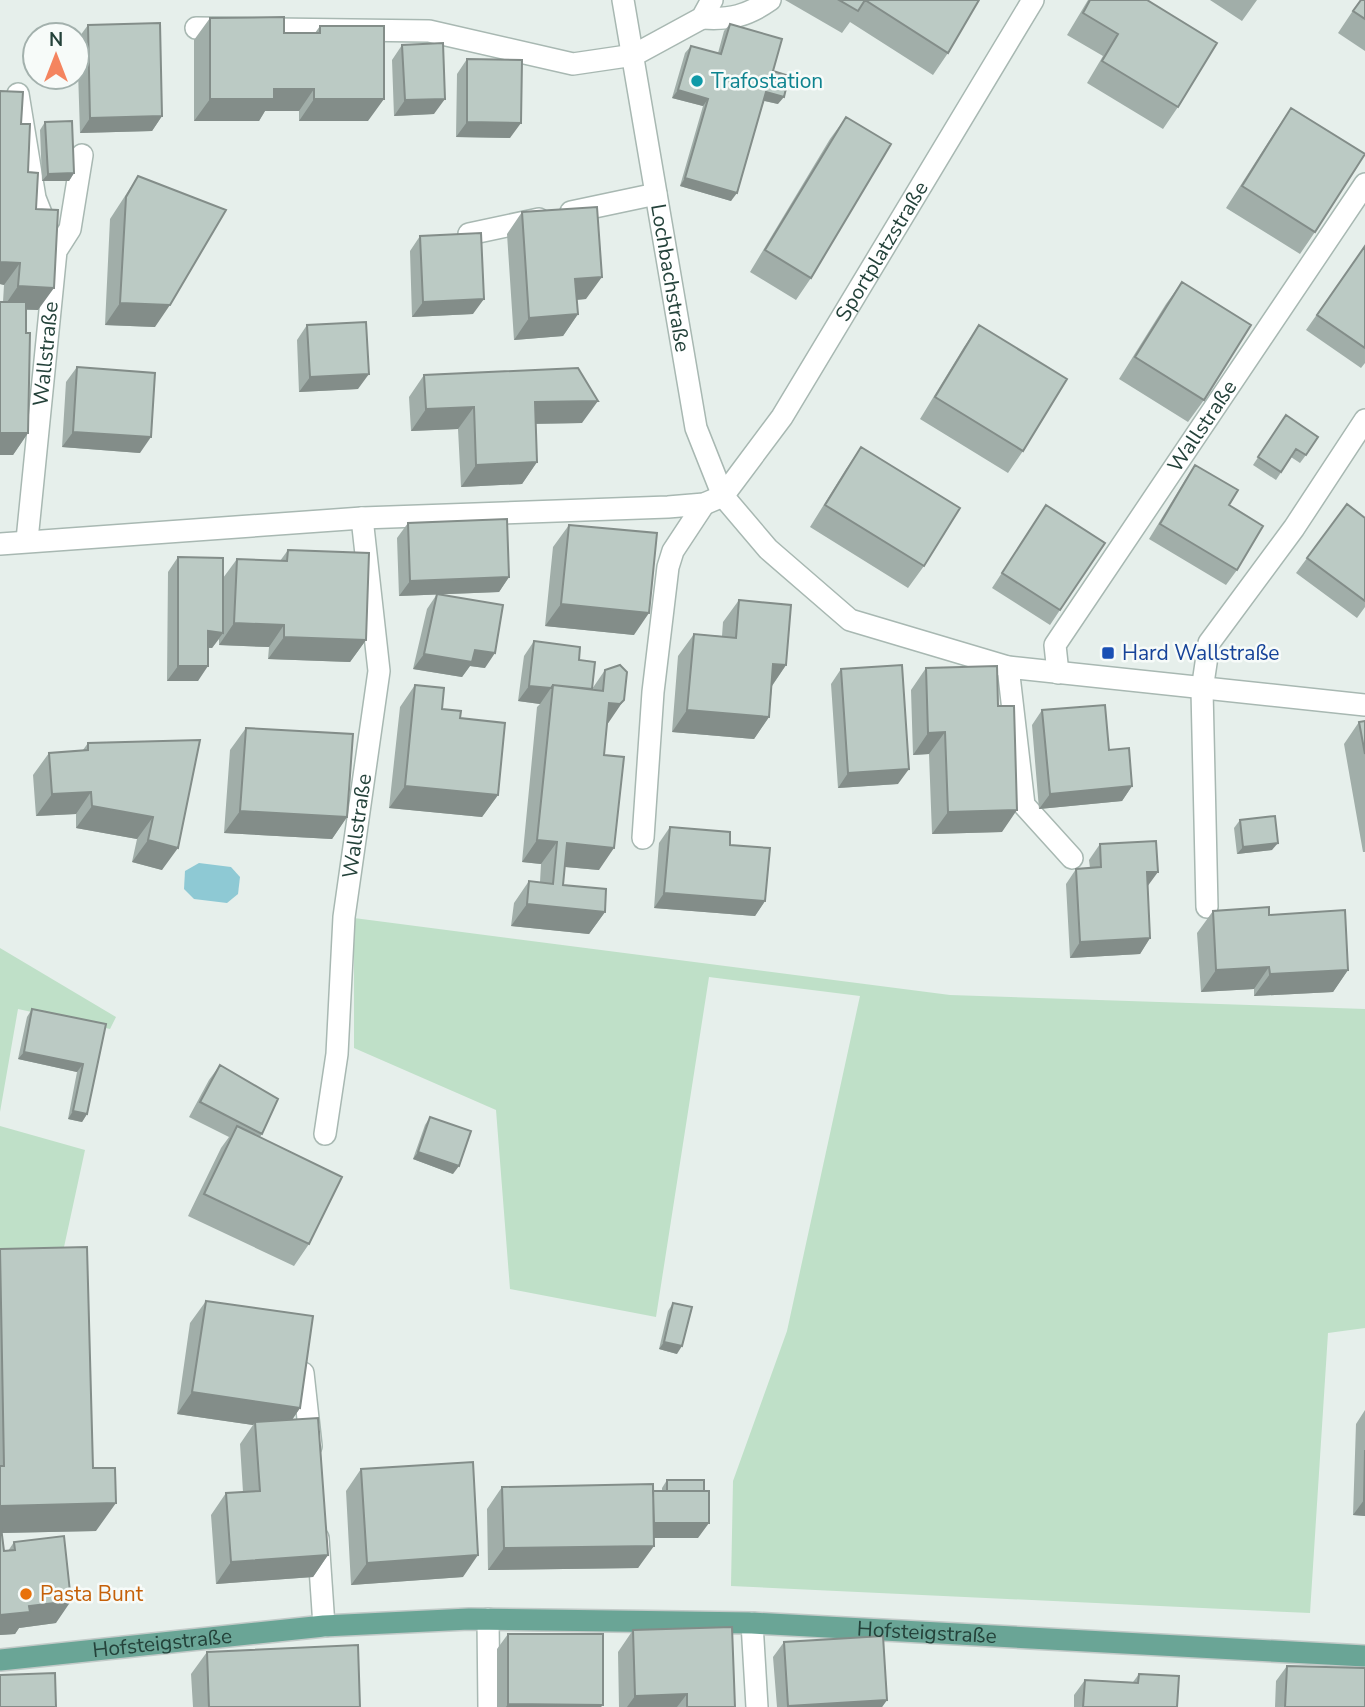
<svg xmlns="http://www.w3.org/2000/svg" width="1365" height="1707" font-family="'Nunito Sans',sans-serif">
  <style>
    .green { fill: #bfe0c8 }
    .water { fill: #8ec9d4 }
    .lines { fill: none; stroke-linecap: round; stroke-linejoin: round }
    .minor-casing { stroke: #a8b8b2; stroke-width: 24 }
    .major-casing { stroke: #c2cac8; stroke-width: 24 }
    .minor { stroke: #fff; stroke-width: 21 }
    .major { stroke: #6aa596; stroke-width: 21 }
    .wall { fill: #a1aea9 }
    .shaded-wall { fill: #838d89 }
    .building { fill: #bbcac4; stroke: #838d89; stroke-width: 2 }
    .culture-dot { fill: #0f9aa8; stroke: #f7fbf9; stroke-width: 2.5 }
    .transit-dot { fill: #1a4fb4; stroke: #f7fbf9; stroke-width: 2.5 }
    .food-dot { fill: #e8710a; stroke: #f7fbf9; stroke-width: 2.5 }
    .labels { text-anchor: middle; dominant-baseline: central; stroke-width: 5; stroke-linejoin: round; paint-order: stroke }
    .culture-label { font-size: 21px; fill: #0d838f; stroke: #f7fbf9; text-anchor: start }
    .street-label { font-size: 21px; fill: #24423a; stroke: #f7fbf9 }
    .transit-label { font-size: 21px; fill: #164399; stroke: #f7fbf9; text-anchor: start }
    .food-label { font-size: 21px; fill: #c56008; stroke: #f7fbf9; text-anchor: start }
  </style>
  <rect width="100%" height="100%" fill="#e6efeb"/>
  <path class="green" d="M354,918L950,995L1365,1009V1328L1328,1333L1310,1613L731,1586L733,1481L787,1331L860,996L709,977L656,1317L510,1289L496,1110L354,1048Z
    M0,948L116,1017L110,1029L18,1009L0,1112Z
    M0,1126L85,1150L61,1261L0,1263Z"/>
  <path class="water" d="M199,863L231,867L240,877L238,894L227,903L194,899L184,889L185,871Z"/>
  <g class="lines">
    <defs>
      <g id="minor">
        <path id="s1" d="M623,0L696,428L723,496L768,549L850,620L1008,667L1365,705"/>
        <path d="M702,18C730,20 747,16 770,0"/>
        <path d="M196,28L429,31L573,64L634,55L702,18L712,0"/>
        <path d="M18,94L35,198L50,236"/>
        <path d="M571,212L656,194"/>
        <path d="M469,234L539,219"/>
        <path id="s2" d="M27,540L56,251L70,229L82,155"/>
        <path id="s3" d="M0,544L362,518L668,507L704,504L723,496L782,417L1033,0"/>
        <path d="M1008,667L1024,805L1072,858"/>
        <path id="s4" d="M1058,673L1055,645L1365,184"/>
        <path d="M643,838L653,692L668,567L673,551L704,504"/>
        <path d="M1207,907L1202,690L1209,643L1294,528L1365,420"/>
        <path id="s5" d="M325,1134L337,1054L344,917L379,671L362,518"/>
        <path d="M303,1373L311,1446"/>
        <path d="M318,1538L324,1626"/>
        <path d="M488,1619L489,1707"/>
        <path d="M752,1623L757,1707"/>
      </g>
      <g id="major">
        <path id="s6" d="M0,1660L324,1626L469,1619L752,1623L1365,1656"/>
      </g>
    </defs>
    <use href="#minor" class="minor-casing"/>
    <use href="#major" class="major-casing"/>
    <use href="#minor" class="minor"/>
    <use href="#major" class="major"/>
  </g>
  <path class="wall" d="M785,0H979L948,53L933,75L850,22L842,33Z
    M1088,0H1147L1178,107L1163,129L1087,83L1103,56L1067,35Z
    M1210,0H1257L1242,21Z
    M1360,0H1365V51L1338,33Z
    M210,18L284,33H315L320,26L368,121H299V111H265L259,121H194V40Z
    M730,24L773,71L778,104L764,101L731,201L680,186L703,106L672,98L685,53L691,46L718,53L724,31Z
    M88,25L162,116L152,131L80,133L77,40Z
    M402,45L434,114L394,116L392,60Z
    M467,59L510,138L456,137L457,74Z
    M0,91L21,124L28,172L36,209L38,310H26L28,433L13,455H0V302H3L4,285L0,284Z
    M1291,108L1315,232L1300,254L1226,208L1276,130Z
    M846,117L811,278L796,300L750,272L830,139Z
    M45,122L74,173L69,181H42L40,130Z
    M138,176L155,327L105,325L110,219Z
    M522,212L586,299L577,300L578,314L563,336L514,340L507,234Z
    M420,236L473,314L412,317L410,251Z
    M1365,246V363L1361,368L1306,330Z
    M1182,282L1204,400L1188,422L1119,379L1166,304Z
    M307,325L358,389L299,392L297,340Z
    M979,325L1023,451L1008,473L920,419L964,347Z
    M77,367L140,453L62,447L66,382Z
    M424,375L582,423L536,424L537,462L522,484L461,487L458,429L411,431L409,397Z
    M1286,415L1306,455L1300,463L1291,457L1276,480L1253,465Z
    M861,447L924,566L908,588L810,527L846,469Z
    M1195,465L1229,505L1237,570L1226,585L1149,539L1185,480Z
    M1347,504L1365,518V607L1357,618L1296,573Z
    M1046,505L1060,610L1050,625L992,588Z
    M408,523L509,577L499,592L399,596L397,538Z
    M569,525L634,635L545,626L553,547Z
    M288,550L366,640L350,662L268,659L269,647L219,645V639L212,648H208L198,681H167L168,572L178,557L223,578L237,559L280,561Z
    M437,594L485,668L470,666L462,677L413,669L427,609Z
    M739,600L786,665L772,686L769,717L754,739L672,732L678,656L694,634L722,636L723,622Z
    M534,641L579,660L592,689L605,670L609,722L607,724L604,755L599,870L565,867L563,885L605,912L589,934L511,926L514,903L529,881L540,882L541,864L522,862L537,707L540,704L518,701L524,656Z
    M926,668L998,706L1002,832L932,834L929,754L913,755L911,690Z
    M841,669L898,784L838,788L831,684Z
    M415,685L442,709L460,718L498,795L482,817L389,808L400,707Z
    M1042,710L1109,750L1132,786L1122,801L1039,809L1032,725Z
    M1365,721V852H1363L1344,744L1359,722Z
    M246,728L347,817L332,839L224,833L230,750Z
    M200,740L162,870L132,862L137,839L76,828V814L36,816L33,775L49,753L83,750L88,743Z
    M1240,820L1272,850L1237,854L1234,828Z
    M670,827L730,845L765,901L755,916L654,908L659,843Z
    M1100,844L1150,938L1140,954L1070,958L1066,884L1076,869L1090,868L1089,860Z
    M1213,911L1269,915L1348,970L1333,992L1254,996V989L1201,992L1197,933Z
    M32,1009L106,1024L87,1114L82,1122L68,1119L77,1072L18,1059L27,1017Z
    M220,1065L262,1134L260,1137L309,1244L294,1266L188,1216L221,1148L229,1137L189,1117L209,1080Z
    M430,1117L453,1174L413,1159L425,1125Z
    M0,1249L93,1468L96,1531L2,1533L4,1551H8L14,1542L56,1623L19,1628L15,1634L0,1635Z
    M206,1301L300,1408L292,1420L328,1555L313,1577L216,1584L211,1515L226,1493L243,1492L240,1444L253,1425L177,1414L190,1323Z
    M673,1303L677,1354L659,1349L668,1311Z
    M1365,1410V1516L1353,1515L1356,1424Z
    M361,1469L463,1577L351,1585L346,1491Z
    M667,1480L698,1538H654L638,1568L488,1570L487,1509L502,1487L662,1491V1488Z
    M633,1630L735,1707H619L618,1652Z
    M508,1634L601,1707H497V1649Z
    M784,1642L887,1700L882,1707H777L773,1657Z
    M207,1652L360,1707H193L191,1674Z
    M1287,1666L1365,1707H1275L1276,1681Z
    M1139,1674L1177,1707H1074V1695L1085,1680L1133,1682Z"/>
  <path class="shaded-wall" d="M274,89H314L299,111H265L259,121H194L210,99Z
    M678,90L708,99L703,106L672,98Z
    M766,92L784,97L778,104L761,100Z
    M314,99H384L368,121H299Z
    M445,99L434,114L394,116L405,100Z
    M162,116L152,131L80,133L90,118Z
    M467,122L521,123L510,138L456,137Z
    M74,173L69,181H42L48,174Z
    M685,178L737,193L731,201L680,186Z
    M0,262L20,263L4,285L0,284Z
    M602,277L586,299L560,301L575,279Z
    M18,286L54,288L38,310L3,308Z
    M484,299L473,314L412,317L423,302Z
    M120,303L170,305L155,327L105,325Z
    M578,314L563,336L514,340L529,318Z
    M369,374L358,389L299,392L310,377Z
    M598,401L582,423L520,424L535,402Z
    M474,407L458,429L411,431L426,409Z
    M73,432L151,437L140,453L62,447Z
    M0,433H28L13,455H0Z
    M537,462L522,484L461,487L476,465Z
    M509,577L499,592L399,596L410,581Z
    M561,604L649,613L634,635L545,626Z
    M234,623L284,625L269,647L219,645Z
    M208,631L223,633L212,648L198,647Z
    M284,637L366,640L350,662L268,659Z
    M475,650L495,653L485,668L470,666L462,677L413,669L424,654Z
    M773,664L786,665L771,687Z
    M178,666H208L198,681H167Z
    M529,686L551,688L540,704L518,701Z
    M624,700L609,722L605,726L609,703Z
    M687,710L769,717L754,739L672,732Z
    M945,732L929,754L913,755L928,733Z
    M909,769L898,784L838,788L848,773Z
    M405,786L498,795L482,817L389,808Z
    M1132,786L1122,801L1039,809L1050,794Z
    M91,792L76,814L36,816L52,794Z
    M92,806L153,817L137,839L76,828Z
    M1017,810L1002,832L932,834L948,812Z
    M240,811L347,817L332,839L224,833Z
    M148,840L178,848L162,870L132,862Z
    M537,840L557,842L541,864L522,862Z
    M567,843L614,848L599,870L555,866Z
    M1278,843L1272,850L1237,854L1243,847Z
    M1147,872H1158L1147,887Z
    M664,893L765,901L755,916L654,908Z
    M527,904L605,912L589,934L511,926Z
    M1150,938L1140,954L1070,958L1080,942Z
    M1269,967L1254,989L1201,992L1216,970Z
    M1348,970L1333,992L1254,996L1270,974Z
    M24,1052L83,1064L77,1072L18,1059Z
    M73,1111L87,1114L82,1122L68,1119Z
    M418,1152L459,1166L453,1174L413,1159Z
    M664,1342L682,1346L677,1354L659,1349Z
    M192,1392L300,1408L285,1430L255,1422L253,1425L177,1414Z
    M1364,1500H1365V1516L1353,1515Z
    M116,1503L96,1531L0,1533V1506Z
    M648,1522L709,1523L698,1538H638Z
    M654,1546L638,1568L488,1570L504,1548Z
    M328,1555L313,1577L216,1584L231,1562Z
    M478,1555L463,1577L351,1585L367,1563Z
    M71,1601L56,1623L19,1628L15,1634L0,1635V1615L29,1606Z
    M687,1694L677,1707H627L635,1696Z
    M887,1700L882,1707H787L788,1706Z
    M508,1704L603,1705L601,1707H506Z"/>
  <path class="building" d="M839,0H979L948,53L865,0L858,11Z
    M1090,0H1147L1217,43L1178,107L1102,61L1118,34L1083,13Z
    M1361,0H1365V19L1353,11Z
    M284,17V33H320V26H384V99H314V89H274V99H210V18Z
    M160,23L162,116L90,118L88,25Z
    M730,24L782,39L773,71L789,76L784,97L766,92L737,193L685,178L708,99L678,90L691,46L721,54Z
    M443,43L445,99L405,100L402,45Z
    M467,59L522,60L521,123L467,122Z
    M0,91L23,92L21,124H30L28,172L38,173L36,209L58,210L54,288L18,286L20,263L0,262Z
    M1291,108L1365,154L1315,232L1242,186Z
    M846,117L891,144L811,278L765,250Z
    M72,121L74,173L48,174L45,122Z
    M138,176L226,210L170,305L120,303L126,197Z
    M597,207L602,277L575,279L578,314L529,318L522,212Z
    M481,233L484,299L423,302L420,236Z
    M1365,246V348L1317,315Z
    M1182,282L1251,325L1204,400L1135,357Z
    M0,302H26V333H30L28,433H0Z
    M366,322L369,374L310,377L307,325Z
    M979,325L1067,379L1023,451L935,397Z
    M77,367L155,373L151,437L73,432Z
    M578,368L598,401L535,402L537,462L476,465L474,407L426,409L424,375Z
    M1286,415L1318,437L1306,455L1296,449L1281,472L1258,457Z
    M861,447L960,508L924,566L825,505Z
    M1195,465L1238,490L1229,505L1263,526L1237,570L1160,524Z
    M1347,504L1365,518V601L1307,558Z
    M1046,505L1105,543L1060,610L1002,573Z
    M507,519L509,577L410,581L408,523Z
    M569,525L657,533L649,613L561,604Z
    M288,550L369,553L366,640L284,637V625L234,623L237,559L287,561Z
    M178,557L223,558V633L208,631V666H178Z
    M437,594L503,605L495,653L475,650L472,662L424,654Z
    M739,600L791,605L786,665L773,664L769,717L687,710L694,634L736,638Z
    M534,641L580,647L579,660L595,662L592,689L553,685L551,688L529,686Z
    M620,665L627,672L624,700L620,704L609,703L604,755L624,757L614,848L567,843L563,885L606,889L605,912L527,904L529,881L553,884L557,842L537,840L553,685L603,691L605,670Z
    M902,665L909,769L848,773L841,669Z
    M997,666L998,706H1014L1017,810L948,812L945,732L928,733L926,668Z
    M415,685L444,688L442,709L461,711L460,718L505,723L498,795L405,786Z
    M1105,705L1109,750L1129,748L1132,786L1050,794L1042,710Z
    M1365,721V754L1359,722Z
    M246,728L353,734L347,817L240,811Z
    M200,740L178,848L148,840L153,817L92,806L91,792L52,794L49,753L88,750V743Z
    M1275,816L1278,843L1243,847L1240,820Z
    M670,827L730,832V845L770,848L765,901L664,893Z
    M1156,841L1158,872H1147L1150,938L1080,942L1076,869L1101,867L1100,844Z
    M1269,907V915L1345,910L1348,970L1270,974L1269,967L1216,970L1213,911Z
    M32,1009L106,1024L87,1114L73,1111L83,1064L24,1052Z
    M220,1065L278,1099L262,1134L200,1102Z
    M430,1117L471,1131L459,1166L418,1152Z
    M237,1126L342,1177L309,1244L204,1194Z
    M87,1247L93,1468H115L116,1503L0,1506V1466H4L0,1249Z
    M206,1301L313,1316L300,1408L192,1392Z
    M673,1303L692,1307L682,1346L664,1342Z
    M318,1418L328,1555L231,1562L226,1493L260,1491L255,1422Z
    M1365,1450V1500H1364Z
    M473,1462L478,1555L367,1563L361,1469Z
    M667,1480H704V1491H667Z
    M653,1484L654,1546L504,1548L502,1487Z
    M653,1491H709V1523H654Z
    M0,1527H1L4,1551L15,1550L14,1542L64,1536L71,1601L29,1606L30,1612L0,1615Z
    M732,1627L735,1707H687V1694L635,1696L633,1630Z
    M508,1634H603V1705L508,1704Z
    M883,1636L887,1700L788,1706L784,1642Z
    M358,1645L360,1707H209L207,1652Z
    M1287,1666L1365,1668V1707H1285Z
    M55,1673L56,1707H0V1675Z
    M1139,1674L1179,1676L1177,1707H1083L1085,1680L1138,1683Z"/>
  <circle class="culture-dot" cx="697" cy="81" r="7"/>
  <rect class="transit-dot" x="1101" y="646" width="14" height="14" rx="3.5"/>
  <circle class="food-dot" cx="26" cy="1594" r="7"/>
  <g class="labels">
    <g class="culture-label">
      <text x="711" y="81">Trafostation</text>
    </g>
    <g class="street-label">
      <text stroke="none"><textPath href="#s3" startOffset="1018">Sportplatzstraße</textPath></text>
      <text stroke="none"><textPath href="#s1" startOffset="282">Lochbachstraße</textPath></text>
      <text stroke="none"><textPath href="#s2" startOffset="187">Wallstraße</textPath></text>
      <text stroke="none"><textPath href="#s4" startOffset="292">Wallstraße</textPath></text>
      <text stroke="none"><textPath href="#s5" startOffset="310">Wallstraße</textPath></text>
      <text stroke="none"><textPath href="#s6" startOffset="929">Hofsteigstraße</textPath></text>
      <text stroke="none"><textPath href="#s6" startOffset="163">Hofsteigstraße</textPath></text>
    </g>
    <g class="transit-label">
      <text x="1122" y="653">Hard Wallstraße</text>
    </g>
    <g class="food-label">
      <text x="40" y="1594">Pasta Bunt</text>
    </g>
  </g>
  <g transform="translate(56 56)"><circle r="33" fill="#f7fbf9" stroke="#a3b1ad" stroke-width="2"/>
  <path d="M0-5L12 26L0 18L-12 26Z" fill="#f4845f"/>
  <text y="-10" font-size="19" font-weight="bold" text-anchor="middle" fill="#24423a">N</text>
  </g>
</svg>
